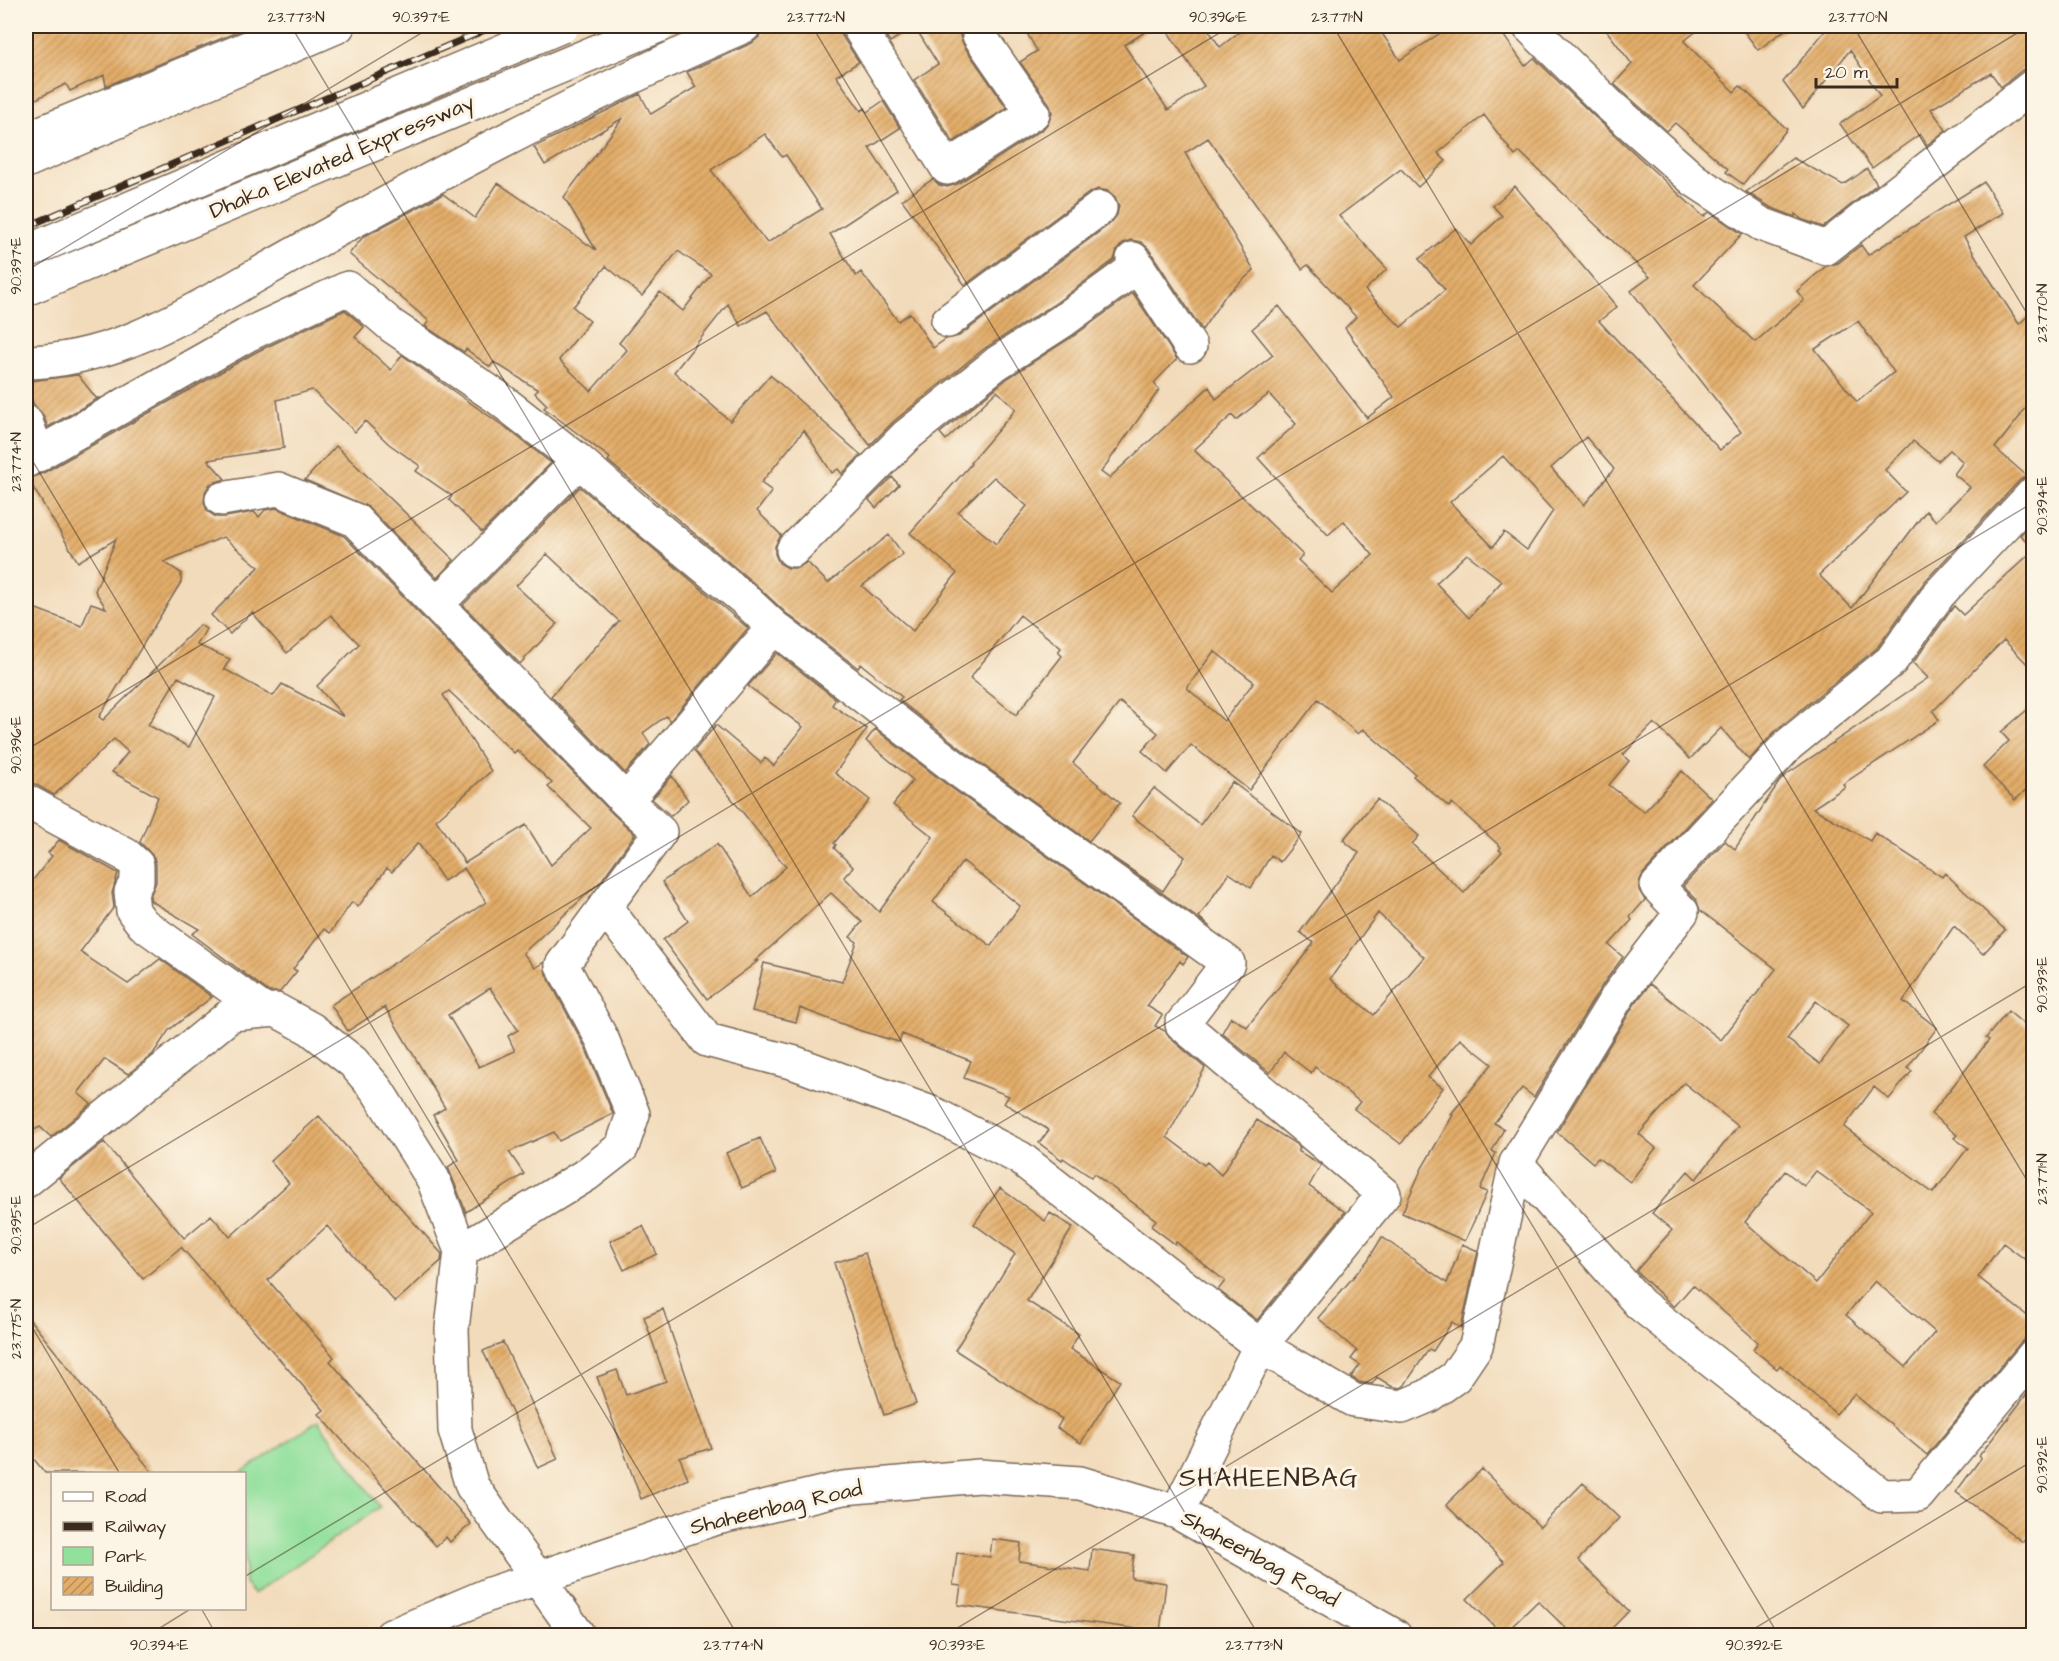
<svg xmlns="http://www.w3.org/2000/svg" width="2059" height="1661" font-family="'Architects Daughter',sans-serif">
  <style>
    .green { fill: #93e09d; stroke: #67855e; stroke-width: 1.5 }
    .building { fill: url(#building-hatch); fill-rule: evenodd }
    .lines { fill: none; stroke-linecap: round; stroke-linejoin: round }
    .minor-casing { stroke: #7b6855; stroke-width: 36 }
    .highway-casing { stroke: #7b6855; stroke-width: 36 }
    .minor { stroke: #fff; stroke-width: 33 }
    .highway { stroke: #fff; stroke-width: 33 }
    .tram { stroke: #3b2a1e; stroke-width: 1.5 }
    .rail-casing { stroke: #3b2a1e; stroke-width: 7 }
    .rail { stroke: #fcf5e5; stroke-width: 4.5; stroke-dasharray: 14; stroke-linecap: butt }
    .highway-bridge-casing { stroke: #7b6855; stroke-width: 36; stroke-linecap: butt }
    .highway-bridge { stroke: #fff; stroke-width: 33 }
    .ticks { fill: none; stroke: #3b2a1e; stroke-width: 1.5; stroke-opacity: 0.45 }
    .labels { text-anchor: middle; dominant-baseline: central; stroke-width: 6; stroke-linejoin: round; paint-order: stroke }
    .street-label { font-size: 22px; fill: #3b2a1e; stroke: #fcf5e5 }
    .quarter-label { font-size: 26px; letter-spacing: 1.5px; fill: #3b2a1e; stroke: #fcf5e5 }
    .neatline { fill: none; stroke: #3b2a1e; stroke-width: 2 }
    .ticks-label { font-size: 15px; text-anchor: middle; fill: #3b2a1e }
  </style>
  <defs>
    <pattern id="building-hatch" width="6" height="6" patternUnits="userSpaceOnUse" patternTransform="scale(1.5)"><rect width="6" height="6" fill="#e3ad69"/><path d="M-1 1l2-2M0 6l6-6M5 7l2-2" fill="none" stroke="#b98d56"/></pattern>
  </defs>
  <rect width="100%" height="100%" fill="#fcf5e5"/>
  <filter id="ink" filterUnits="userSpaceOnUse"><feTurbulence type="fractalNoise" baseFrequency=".0167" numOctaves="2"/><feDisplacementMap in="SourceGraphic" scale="12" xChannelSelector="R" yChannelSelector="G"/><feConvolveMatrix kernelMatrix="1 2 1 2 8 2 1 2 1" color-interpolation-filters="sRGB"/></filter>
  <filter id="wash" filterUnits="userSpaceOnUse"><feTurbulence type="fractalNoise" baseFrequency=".008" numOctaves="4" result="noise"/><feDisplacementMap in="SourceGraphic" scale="24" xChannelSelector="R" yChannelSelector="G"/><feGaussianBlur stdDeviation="1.35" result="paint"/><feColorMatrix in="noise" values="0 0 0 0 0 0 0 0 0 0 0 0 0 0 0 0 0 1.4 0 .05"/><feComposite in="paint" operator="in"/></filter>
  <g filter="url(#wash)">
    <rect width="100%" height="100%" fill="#f2dbbb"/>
    <path class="green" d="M318,1421L380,1507L254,1594L245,1584L244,1474L241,1473Z"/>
    <g id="blocks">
      <path class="building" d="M26,26H247V28L106,86L104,75L70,91L66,84L26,104Z
        M762,26H839L842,36L859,62L836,76L861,111L865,108L867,112L883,101L900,128L869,148L897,190L830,234L856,276L861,272L898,321L910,313L933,348L946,339L959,336L1111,223L1117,215L1119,206L1115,197L1108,191L1098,189L1089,193L965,285L902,200L933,179L939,185L947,187L957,184L1043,129L1049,122L1052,112L1049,103L1020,62L1037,51L1023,26H1155L1124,45L1168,110L1204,86L1164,26H1206L1220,47L1247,26H1377L1400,60L1451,26H1497L1525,66L1534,58L1594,116L1704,217L1709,212L1742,234L1694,285L1755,342L1804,300L1797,291L1826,266L1838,263L1861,245L1868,255L1984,182L2003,213L1964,237L1987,275L2019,324L2034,310V399L2020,414L2021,415L1995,448L2027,476L2020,480L1925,581L1877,648L1776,730L1749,760L1721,728L1690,759L1654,723L1623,755L1629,761L1609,785L1644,812L1682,771L1712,799L1643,874L1639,882V890L1645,900L1630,917L1632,920L1609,945L1623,957L1603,984L1534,1097L1522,1088L1494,1123L1504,1129L1492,1151L1496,1153L1480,1189L1487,1192L1465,1241L1402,1213L1422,1168L1453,1115L1451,1114L1492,1064L1460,1039L1428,1077L1443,1088L1401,1144L1354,1109L1360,1102L1315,1067L1311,1073L1284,1052L1270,1073L1222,1033L1231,1017L1247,1027L1314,943L1300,932L1359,853L1343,840L1377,799L1419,836L1412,844L1464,893L1502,852L1499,850L1501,847L1452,803L1449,807L1413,776L1415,774L1363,729L1358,734L1318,699L1249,790L1191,745L1167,773L1142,751L1158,733L1120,702L1073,763L1120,803L1089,841L968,754L899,700L902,697L861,664L858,668L786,613L756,585L608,461L610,458L544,408L547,405L535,393L538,390L494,362L490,367L466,349L464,352L425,326L429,321L349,254L363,237L443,194L475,218L498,183L596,250L564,197L623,118L545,165L534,147L640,94L651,114L696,87L687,72L752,43L759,37ZM1484,115L1515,156L1520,152L1650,277L1631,291L1741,432L1720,450L1599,321L1617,307L1515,186L1493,206L1502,216L1471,245L1456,228L1419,259L1445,290L1401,327L1365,290L1387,269L1339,216L1401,169L1418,187L1446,161L1438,153ZM765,134L782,157L786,155L822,209L767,243L711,170ZM1208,138L1302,269L1308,265L1356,317L1345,328L1394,397L1367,418L1279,306L1252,329L1273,355L1216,399L1209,387L1109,478L1101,472L1159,390L1154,383L1177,359L1133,293L1075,335L1008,378L940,433L946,440L997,391L1016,409L970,463L971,464L910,533L957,573L913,631L862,586L903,554L889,535L828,583L807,562L797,568H788L779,563L775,554V546L781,535L757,511L772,491L761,483L804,430L832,473L838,469L842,474L861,455L770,375L730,421L674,372L728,304L741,326L767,311L870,445L894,421L985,348L1053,305L1114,260L1117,250L1123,243L1131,240L1141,242L1148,248L1202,330L1225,296L1254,270L1185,153ZM678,251L711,274L683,311L660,292L619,343L627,350L591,391L559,360L590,321L573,307L606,266L642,296ZM1858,321L1894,372L1857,402L1815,349ZM1269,394L1296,424L1258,458L1328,535L1344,521L1373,555L1332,593L1298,560L1303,555L1194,450L1232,415L1236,420ZM1586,437L1614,469L1584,505L1551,468ZM1913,441L1938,461L1950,450L1963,462L1954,474L1970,487L1936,521L1926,511L1852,608L1819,575L1906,492L1885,470ZM1503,456L1553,511L1527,550L1504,532L1493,547L1450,502ZM994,477L1027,506L996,544L958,512ZM1467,554L1502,581L1469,618L1436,583ZM1020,615L1061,648L1058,652L1062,656L1016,715L970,678ZM1214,651L1254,682L1224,721L1187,688ZM1378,913L1424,957L1374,1015L1330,979Z
        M880,26H963L960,36L964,46L1007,108L953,142L914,80L938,64L915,27L890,42Z
        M1603,26H1703L1684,41L1734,92L1740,86L1787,129L1743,184L1726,172L1728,169L1675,123L1667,131L1614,84L1632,64Z
        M1740,26H1790L1758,50Z
        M1829,26H2034V67L2022,70L2001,87L1991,73L1931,109L1946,130L1927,145L1920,134L1872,168L1840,124L1880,96L1850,50L1803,109L1783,82Z
        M1793,158L1843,185L1867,169L1877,184L1823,227L1801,219L1796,214L1795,217L1770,207L1746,192Z
        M345,310L364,327L355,337L391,370L402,355L509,430L551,463L482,532L449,500L452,496L416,471L420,466L389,444L365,421L355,432L312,390L277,400L284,448L208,460L225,479L210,484L205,492L204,502L207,511L216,517H225L254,512L259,517L265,510L276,508L344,536L613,814L635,834L601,881L523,953L535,968L544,962L546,974L585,1047L613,1114L559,1141L554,1132L509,1152L524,1174L466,1212L448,1167L459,1160L433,1115L445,1108L385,1007L348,1031L331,1005L486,902L464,868L444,881L418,843L392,872L387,868L358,907L352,902L330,933L324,929L293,969L297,971L280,992H269L192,934L199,929L151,901L150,896L156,882V865L154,857L140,842L158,797L112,772L128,752L114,739L54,795L35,784L26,782V605L82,626L91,603L106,608L95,591L116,539L78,562L28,479L45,472L258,351ZM223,537L259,567L211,615L230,634L252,612L287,653L331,615L359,644L317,686L344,717L282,684L273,696L224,669L230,659L197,645L206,629L200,625L103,720L99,717L181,582V573L164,562ZM178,677L215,697L189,747L148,725ZM449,691L514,753L517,750L552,783L548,787L591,828L551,865L526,825L465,863L436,820L491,771L443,695ZM490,988L518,1030L508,1036L515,1051L479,1067L448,1015Z
        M78,375L96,398H99L48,427L43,415L35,406L26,390L30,381Z
        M336,446L454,560L437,578L368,507L305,480Z
        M892,477L899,485L876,508L869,500Z
        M580,487L748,628L670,721L666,716L643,733L650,744L625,773L551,696L619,621L547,554L516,586L557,624L520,664L463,605Z
        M2034,521V548L2020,535Z
        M2034,550V671L2004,640L1933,711L1939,720L1843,784L1845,787L1813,808L1870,841L1875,833L1942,877L1945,873L2005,930L1983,954L1954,926L1903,1001L1937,1028L1907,1068L1912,1071L1889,1099L1874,1087L1844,1127L1933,1193L1968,1148L1954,1138L1957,1135L1931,1114L1989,1040L1986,1038L2008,1011L2034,1033V1266L2003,1243L1978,1277L2034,1321V1330L2020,1343L1927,1455L1854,1394L1836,1414L1780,1365L1777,1369L1753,1349L1758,1342L1693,1285L1674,1307L1636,1271L1672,1230L1652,1213L1688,1171L1696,1179L1738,1126L1684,1083L1639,1134L1656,1148L1630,1182L1598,1158L1593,1163L1557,1132L1634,1005L1650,984L1721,1040L1776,969L1700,910L1696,899L1683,886L1725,841L1735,849L1779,782L1787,774L1928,678L1913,663L1954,606L1963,615ZM1816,1001L1848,1026L1820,1064L1787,1039ZM1785,1171L1804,1186L1816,1171L1871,1212L1816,1283L1745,1222ZM1875,1281L1935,1332L1906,1367L1846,1315Z
        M777,653L836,699L832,705L867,729L835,773L870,800L834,843L836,845L834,848L853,867L844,877L879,912L933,837L893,805L913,780L866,741L875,729L946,784L1188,957L1183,964L1180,961L1147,1006L1162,1015L1155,1026L1165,1031L1170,1038L1205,1068L1167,1137L1204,1165L1207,1162L1221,1175L1257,1120L1296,1144L1300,1148L1298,1151L1321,1165L1309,1186L1345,1212L1257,1320L1218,1290L1225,1281L1176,1242L1175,1244L1151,1226L1156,1220L1094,1174L1091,1177L1063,1158L1062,1160L1039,1143L1049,1130L1004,1103L1009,1096L964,1078L971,1061L902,1034L899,1042L861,1031L800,1008L796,1022L752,1011L764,963L842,982L857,942L850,937L862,922L831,893L755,961H758L707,999L663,940L688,921L662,882L717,844L752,897L786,867L694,751L716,725L761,763L765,758L774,766L803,727L748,686ZM963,861L1020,906L991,946L933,902Z
        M2034,704V782L2015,800L1983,767L2009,741L2001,732Z
        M672,776L688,800L671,816L652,799Z
        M1232,782L1302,834L1280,862L1271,855L1251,888L1229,873L1199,917L1210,927L1102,850L1163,891L1185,857L1132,816L1154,788L1200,825Z
        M59,840L118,873L112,893L114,907L80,952L128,984L160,959L212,997L169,1030L153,1054L128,1074L105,1059L78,1093L91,1104L51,1137L40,1127L26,1134V889L52,856L48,853Z
        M319,1116L442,1254L441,1261L395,1302L327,1226L268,1280L334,1357L330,1361L471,1524L450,1542L446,1537L436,1546L332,1429L319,1414L324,1410L181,1247L143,1279L59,1178L104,1142L184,1238L211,1215L230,1237L289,1183L270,1161Z
        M760,1138L776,1173L742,1188L726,1153Z
        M1000,1188L1045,1221L1050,1213L1073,1227L1027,1301L1079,1334L1070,1349L1120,1381L1081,1443L1057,1428L1062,1419L955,1350L1015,1254L974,1224Z
        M643,1226L657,1254L624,1270L610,1241Z
        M1382,1237L1447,1283L1462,1244L1478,1251L1461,1328L1452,1322L1433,1351L1429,1349L1404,1386L1400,1388L1391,1386L1377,1377L1372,1384L1359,1382L1351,1377L1360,1365L1351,1359L1357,1351L1318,1318L1368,1260Z
        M865,1253L916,1404L884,1415L834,1263Z
        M663,1309L711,1448L680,1458L688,1479L641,1499L597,1377L617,1370L626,1395L666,1381L644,1317Z
        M26,1315L153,1473H45L26,1449Z
        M503,1342L558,1459L538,1468L483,1351Z
        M2034,1385V1528L2023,1542L1956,1492L1981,1458L1979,1456Z
        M1482,1469L1540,1527L1583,1483L1619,1518L1578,1560L1629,1611L1605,1635H1573L1538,1601L1503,1635L1467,1599L1504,1562L1446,1505Z
        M992,1539L1021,1543L1019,1561L1090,1571L1092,1549L1134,1555L1131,1578L1166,1583L1160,1632L958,1605L961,1586L953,1585L957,1553L990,1557Z"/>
    </g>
  </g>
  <g filter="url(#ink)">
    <use href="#blocks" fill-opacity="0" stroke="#7b6855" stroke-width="1.5"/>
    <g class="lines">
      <defs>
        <path id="minor" d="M858,26L947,168L1033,113L979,35
          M1529,26L1607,103L1694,180L1761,224L1826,248L2034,85
          M26,161L338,26
          M1133,259L1190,346
          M948,321L1100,208
          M26,422L38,455
          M26,461L249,334L348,288L392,326L497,397L579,461L638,512L744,599L774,627L957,769L1228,963L1182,1024L1384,1194L1260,1346L1177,1512
          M2034,493L1939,594L1891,661L1788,745L1657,886L1682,912L1619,994L1516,1163L1640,1304L1882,1496L1918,1495L2034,1355
          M222,499L278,489L355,520L626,801L660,832L562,965L602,1039L633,1114L622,1147L586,1175L461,1251
          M793,550L906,436L997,363L1064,320L1131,271
          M437,604L579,461
          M26,801L126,855L137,865V881L131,892L133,911L143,924L264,1011
          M626,801L774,627
          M605,907L707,1040L795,1063L934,1114L1020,1158L1260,1346L1353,1400L1402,1407L1428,1396L1455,1377L1476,1346L1516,1163
          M26,1181L232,1014L276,1010L311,1029L353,1062L377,1090L433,1179L461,1251L452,1329L455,1430L472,1486L579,1636
          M391,1636L490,1594L713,1519L843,1488L979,1476L1080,1483L1177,1512L1395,1636"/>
        <path id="highway" d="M26,139L301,26
          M26,362C105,361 169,324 236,287C280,262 323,237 367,214C490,146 615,82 744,26"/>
      </defs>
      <use href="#minor" class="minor-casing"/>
      <use href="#highway" class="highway-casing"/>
      <use href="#minor" class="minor"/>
      <use href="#highway" class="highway"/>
      <path class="tram" d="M26,251L149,201L562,26"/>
      <defs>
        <path id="rail" d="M26,227L494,26"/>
      </defs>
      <use href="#rail" class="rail-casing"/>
      <use href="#rail" class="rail"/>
      <defs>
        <path id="highway-bridge" d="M26,252L562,26
          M26,289L658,26"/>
      </defs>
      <use href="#highway-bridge" class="highway-bridge-casing"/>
      <use href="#highway-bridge" class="highway-bridge"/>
    </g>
  </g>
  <path class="ticks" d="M291,26L1259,1636M812,26L1779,1636M1333,26L2034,1192M1853,26L2034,325M26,271L433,26M26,450L738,1636M26,750L1231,26M26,1229L2029,26M26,1317L120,1474M244,1577L2034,502M201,1608L217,1636M147,1636L192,1608M944,1636L2034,981M1742,1636L2034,1460"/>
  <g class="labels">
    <g class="street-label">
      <text transform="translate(342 157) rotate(-23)">Dhaka Elevated Expressway</text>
      <text transform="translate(776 1508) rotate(-13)">Shaheenbag Road</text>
      <text transform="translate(1260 1559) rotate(29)">Shaheenbag Road</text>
    </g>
    <g class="quarter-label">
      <text x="1269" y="1478">SHAHEENBAG</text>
    </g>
  </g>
  <rect width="2059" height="1661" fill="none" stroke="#fcf5e5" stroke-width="66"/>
  <rect x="51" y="1472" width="195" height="138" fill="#fcf5e5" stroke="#afa495" stroke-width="1.5"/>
  <rect x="63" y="1492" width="30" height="9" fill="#ffffff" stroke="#afa495" stroke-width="1.5"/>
  <text x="105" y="1502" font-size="18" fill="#3b2a1e">Road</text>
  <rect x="63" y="1522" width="30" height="9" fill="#3b2a1e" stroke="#afa495" stroke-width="1.5"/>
  <text x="105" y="1532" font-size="18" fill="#3b2a1e">Railway</text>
  <rect x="63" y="1547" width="30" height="18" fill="#93e09d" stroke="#afa495" stroke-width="1.5"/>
  <text x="105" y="1562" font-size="18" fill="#3b2a1e">Park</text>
  <rect x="63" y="1577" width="30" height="18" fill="url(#building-hatch)" stroke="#afa495" stroke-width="1.5"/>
  <text x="105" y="1592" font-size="18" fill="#3b2a1e">Building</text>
  <path d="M1816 78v9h81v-9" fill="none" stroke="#3b2a1e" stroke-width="3"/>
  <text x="1825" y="78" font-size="18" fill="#3b2a1e" stroke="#fcf5e5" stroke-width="4.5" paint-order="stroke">20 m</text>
  <rect x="33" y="33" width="1993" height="1595" class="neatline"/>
  <g class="ticks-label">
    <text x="296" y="22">23.773°N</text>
    <text x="421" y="22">90.397°E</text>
    <text x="816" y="22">23.772°N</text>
    <text x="1218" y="22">90.396°E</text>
    <text x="1337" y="22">23.771°N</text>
    <text x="1858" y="22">23.770°N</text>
    <text transform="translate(16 266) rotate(-90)" y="5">90.397°E</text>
    <text transform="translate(2042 313) rotate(-90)" y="5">23.770°N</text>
    <text transform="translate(16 462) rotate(-90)" y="5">23.774°N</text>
    <text transform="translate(2042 506) rotate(-90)" y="5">90.394°E</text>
    <text transform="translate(16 745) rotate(-90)" y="5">90.396°E</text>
    <text transform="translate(2042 985) rotate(-90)" y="5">90.393°E</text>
    <text transform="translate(2042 1179) rotate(-90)" y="5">23.771°N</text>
    <text transform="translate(16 1225) rotate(-90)" y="5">90.395°E</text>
    <text transform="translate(16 1329) rotate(-90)" y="5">23.775°N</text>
    <text transform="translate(2042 1465) rotate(-90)" y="5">90.392°E</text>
    <text x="159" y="1650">90.394°E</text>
    <text x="733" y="1650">23.774°N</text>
    <text x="957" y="1650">90.393°E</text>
    <text x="1254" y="1650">23.773°N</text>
    <text x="1754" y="1650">90.392°E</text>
  </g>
</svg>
